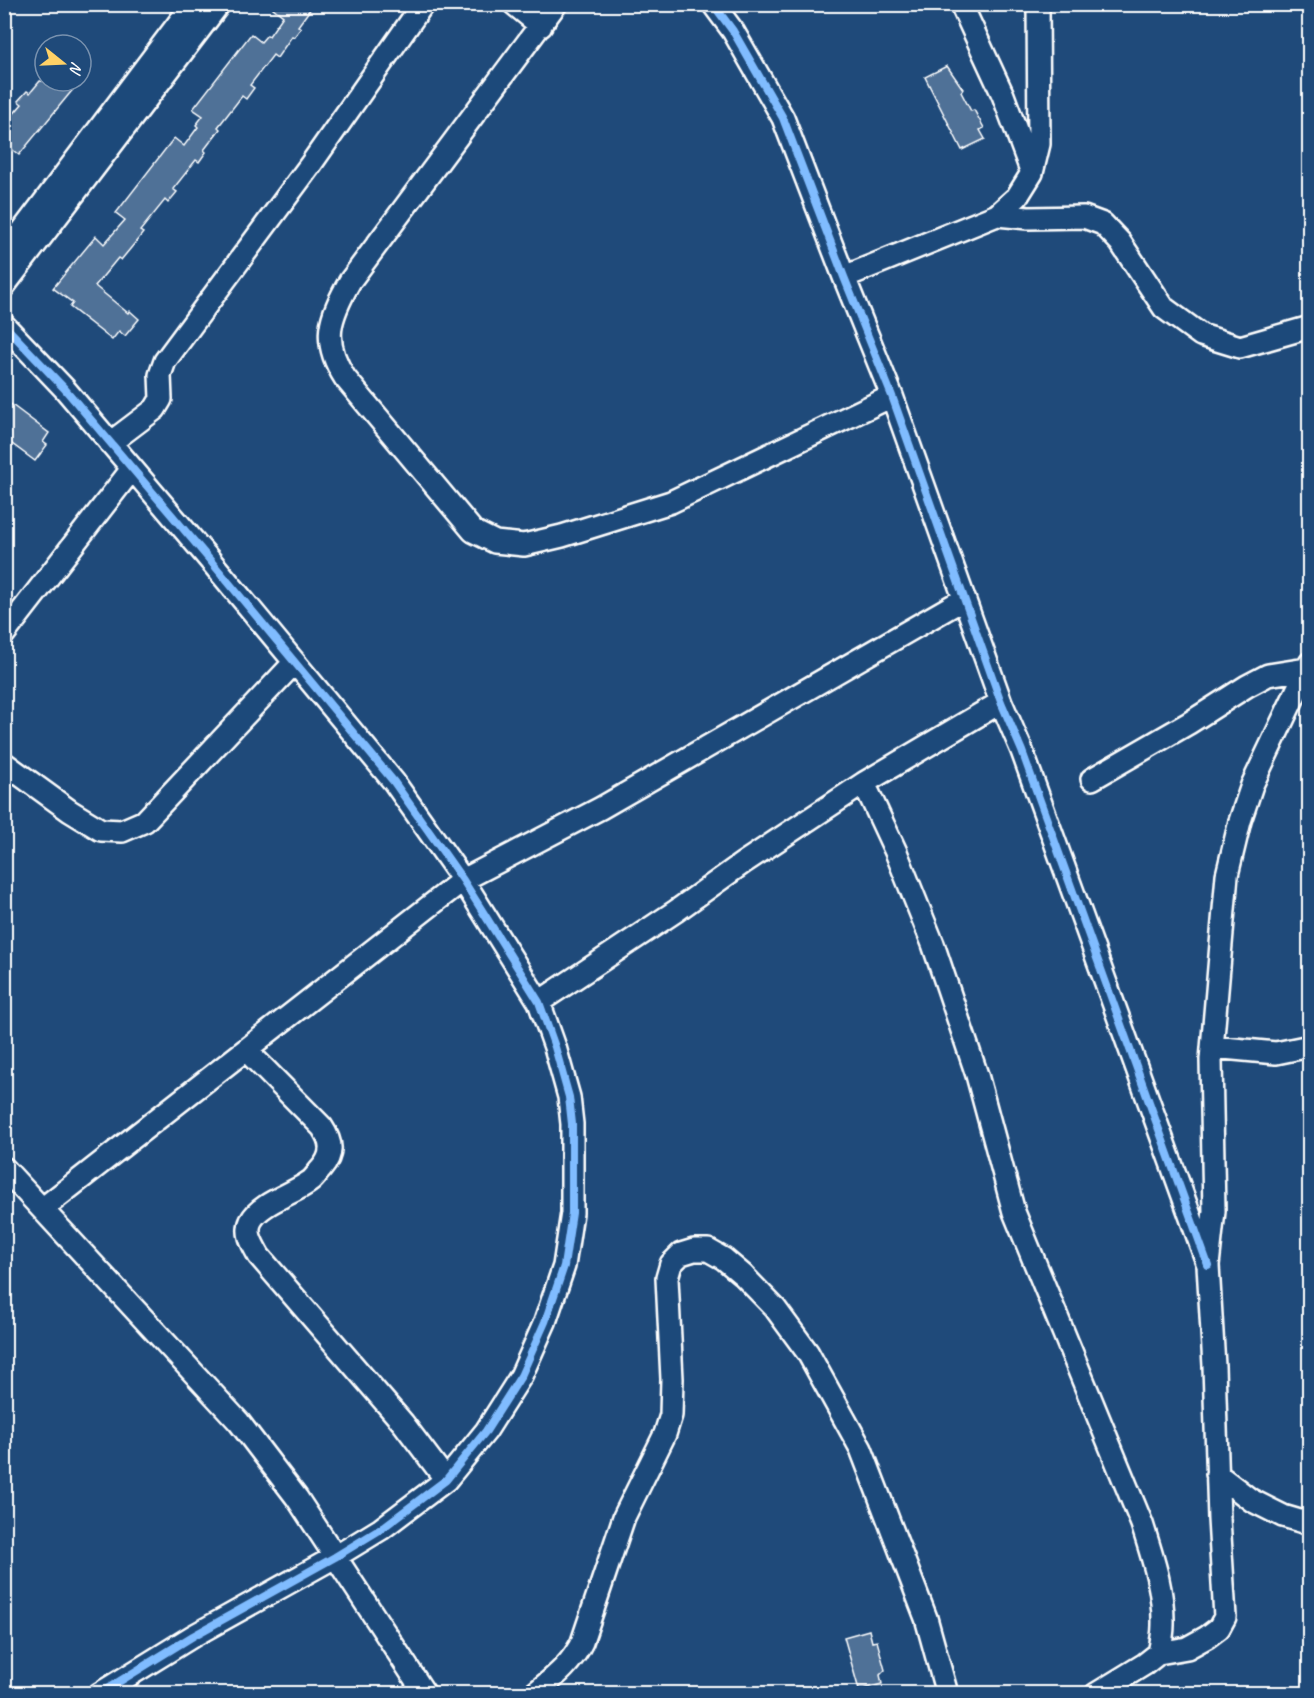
<svg xmlns="http://www.w3.org/2000/svg" width="1314" height="1698" font-family="Caveat,sans-serif">
  <style>
    .building { fill: #507197; stroke: #fff; stroke-width: 1.5 }
    .lines { fill: none; stroke-linecap: round; stroke-linejoin: round }
    .minor-casing { stroke: #fff; stroke-width: 26 }
    .minor { stroke: #1f4a7a; stroke-width: 21 }
    .cycleway-casing { stroke: #1f4a7a; stroke-width: 11 }
    .cycleway { stroke: #80bcff; stroke-width: 8 }
  </style>
  <rect width="100%" height="100%" fill="#1f4a7a"/>
  <filter id="ink" filterUnits="userSpaceOnUse"><feTurbulence type="fractalNoise" baseFrequency=".0167" numOctaves="2"/><feDisplacementMap in="SourceGraphic" scale="12" xChannelSelector="R" yChannelSelector="G"/><feConvolveMatrix kernelMatrix="1 2 1 2 8 2 1 2 1" color-interpolation-filters="sRGB"/></filter>
  <g filter="url(#ink)">
    <path class="building" d="M268,4H314L298,26L301,28L294,37L292,36L277,58L273,55L250,85L254,88L246,99L242,96L218,127L220,129L204,150L206,152L199,162L196,160L173,189L177,192L168,203L165,200L140,231L143,233L135,243L121,260L118,258L95,286L128,313L130,311L139,319L125,336L119,331L112,340L70,307L73,303L53,288L96,236L104,244L125,220L116,213L174,138L184,146L198,127L196,125L203,116L193,109L251,34L261,42L267,35L269,36L283,16Z
      M947,66L963,89L961,92L971,111L974,110L984,128L980,130L985,139L962,150L925,77Z
      M40,81H80L19,155L4,143V125L22,104L18,101L27,91L30,93Z
      M4,399L49,433L43,442L47,445L35,461L4,438Z
      M869,1630L872,1642L877,1641L885,1670L880,1675L882,1684L859,1690L844,1637Z"/>
    <g class="lines">
      <defs>
        <path id="minor" d="M514,4L541,26
          M556,4L350,281C329,318 321,341 345,378L473,531L495,542L524,545L562,536L671,502L892,396
          M713,4L733,31L783,118L844,277L892,396L1001,702L1022,751L1208,1265
          M961,4L1003,95L1032,173
          M997,215L1028,218L1084,217L1103,224L1120,242L1164,308L1201,335L1240,347L1310,327
          M4,255L193,4
          M844,277L997,215L1017,197L1032,173L1039,144L1038,4
          M4,286L219,4
          M4,325L64,388L209,559L394,782L463,880L539,1002L555,1047L569,1097L572,1124V1213L564,1266L545,1322L521,1376L486,1431L446,1480L381,1529L335,1557L193,1636L99,1694
          M110,443L155,409L161,399L160,375L165,361L311,164L423,4
          M4,634L132,469
          M4,763L70,811L101,830L122,831L145,821L294,663
          M1092,779L1189,723L1247,686L1268,675L1306,669
          M864,783L896,852L933,944L977,1075L1014,1212L1142,1524C1152,1556 1164,1590 1163,1625C1163,1634 1161,1644 1159,1653
          M539,1002L676,911L743,863L864,783L1001,702
          M1213,1047L1276,1053L1310,1046
          M246,1050L322,1127C332,1142 334,1154 321,1169C317,1173 314,1179 309,1182C293,1194 260,1203 251,1221C245,1233 253,1245 259,1256L403,1423L446,1480
          M4,1168L239,1422L297,1498L425,1694
          M42,1209L463,880L601,808L964,599
          M1217,1474L1251,1500L1283,1516L1310,1524
          M534,1694C553,1678 571,1665 582,1642L624,1517L665,1434L671,1415L672,1379L667,1278L671,1264L681,1254L694,1250H708L724,1259L743,1275L775,1308L808,1353L861,1449L926,1618L947,1694
          M1096,1694L1145,1664L1159,1653L1187,1648L1207,1637L1219,1628L1225,1617L1219,1519L1214,1366L1208,1265L1214,1211L1211,1060L1227,875L1240,821L1252,785L1310,663"/>
      </defs>
      <use href="#minor" class="minor-casing"/>
      <use href="#minor" class="minor"/>
      <defs>
        <path id="cycleway" d="M713,4L733,31L783,118L844,277L892,396L1001,702L1022,751L1208,1265
          M4,325L64,388L209,559L394,782L463,880L539,1002L555,1047L569,1097L572,1124V1213L564,1266L545,1322L521,1376L486,1431L446,1480L381,1529L335,1557L193,1636L99,1694"/>
      </defs>
      <use href="#cycleway" class="cycleway-casing"/>
      <use href="#cycleway" class="cycleway"/>
    </g>
  </g>
  <rect width="1314" height="1698" fill="none" stroke="#1f4a7a" stroke-width="24"/>
  <rect x="12" y="12" width="1290" height="1674" fill="none" stroke="#fff" stroke-width="2" filter="url(#ink)"/>
  <g transform="translate(63 63) rotate(108)"><circle r="28" fill="#1f4a7a" stroke="#7992af" stroke-width="1.5"/>
  <path d="M0-4.5L10 22L0 15L-10 22Z" fill="#ffd166"/>
  <text y="-9" font-size="16" font-weight="bold" text-anchor="middle" fill="#ffffff">N</text>
  </g>
</svg>
